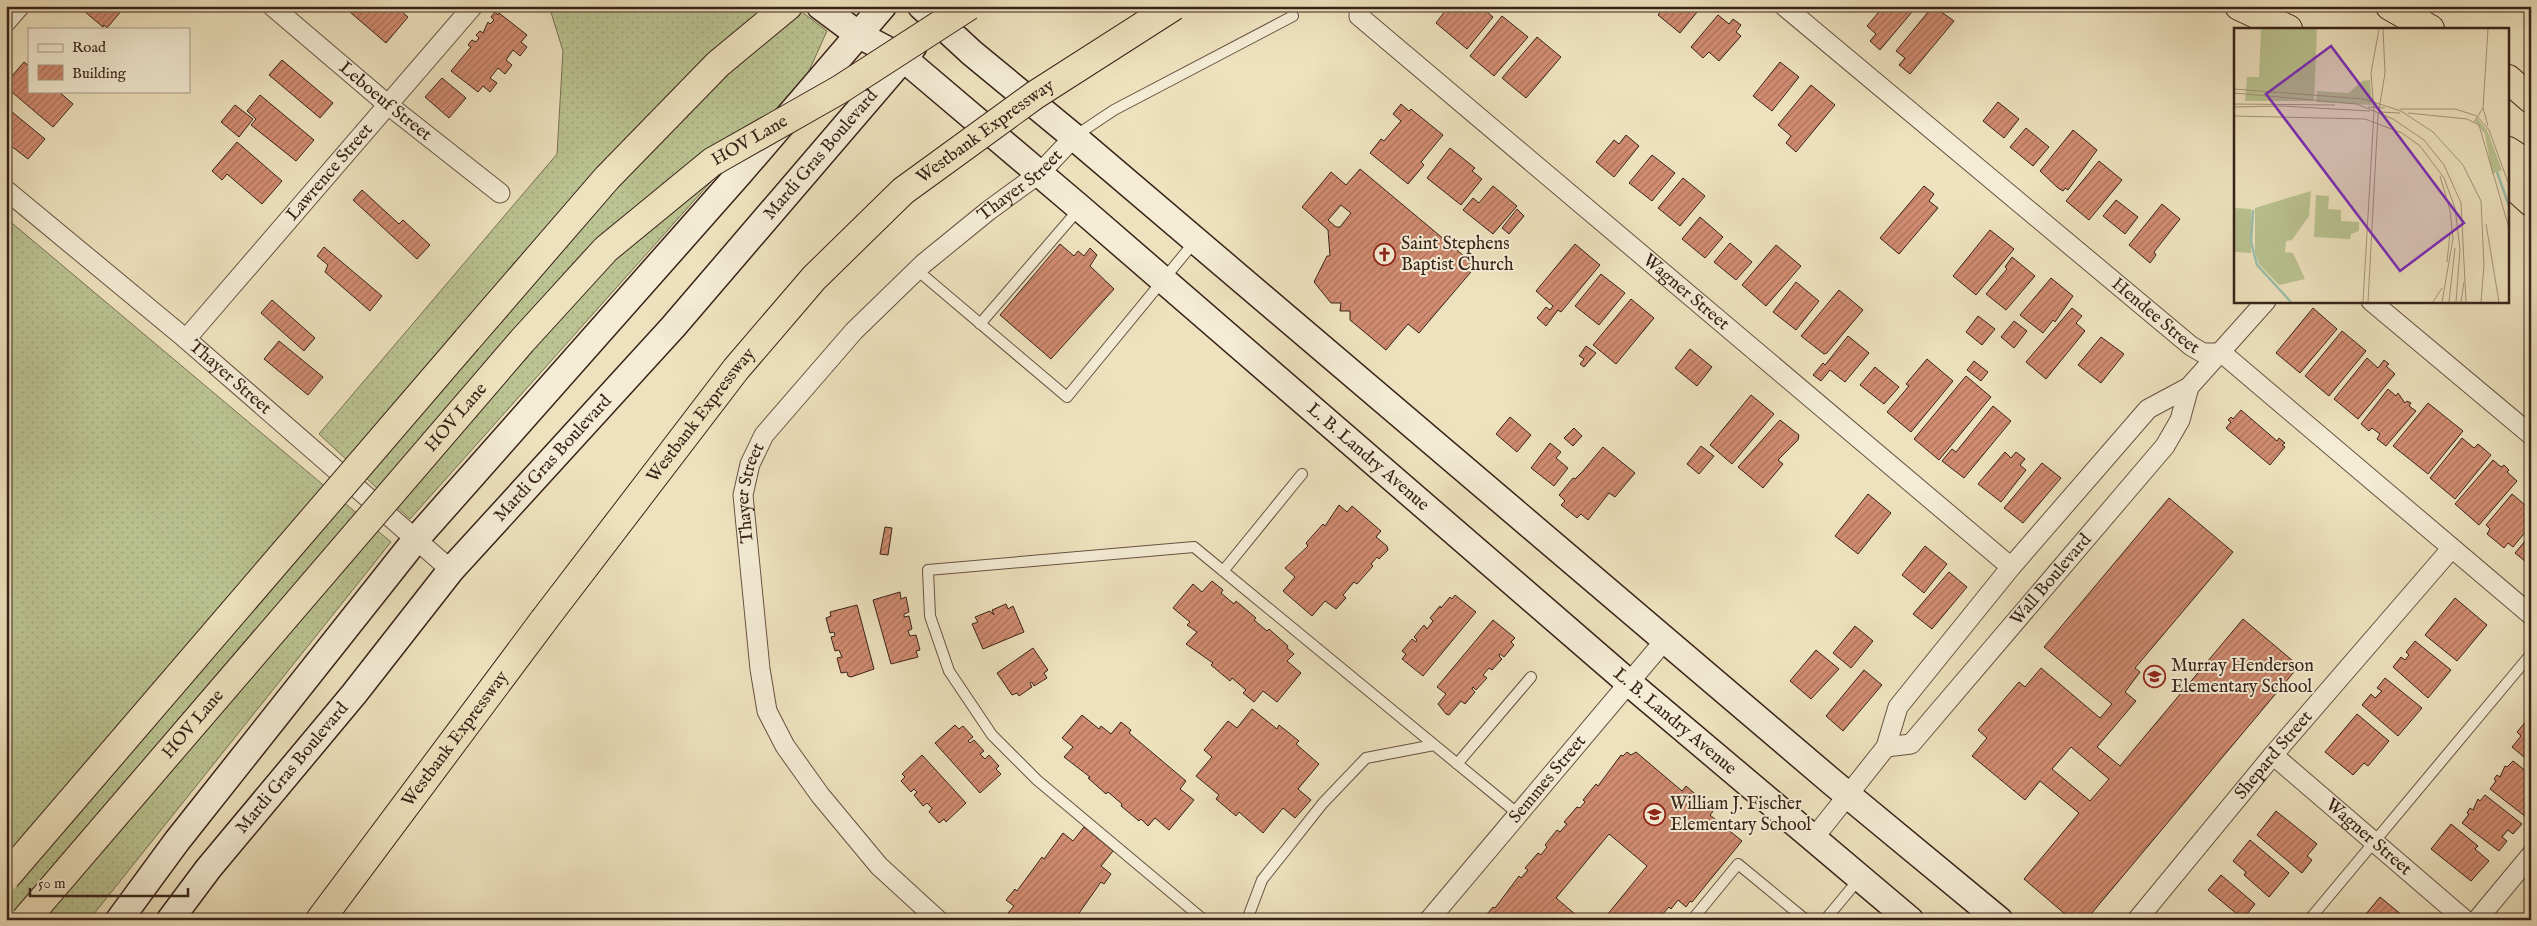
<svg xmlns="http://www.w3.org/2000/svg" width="2537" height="926" font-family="'IM FELL English',serif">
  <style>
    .grass { fill: url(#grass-dots); stroke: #797255 }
    .building { fill: url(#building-hatch); stroke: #382219; fill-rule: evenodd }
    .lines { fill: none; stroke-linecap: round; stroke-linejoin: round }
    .lane-casing { stroke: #665242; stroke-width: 12 }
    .street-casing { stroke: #665242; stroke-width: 21 }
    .secondary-casing { stroke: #382219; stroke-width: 29 }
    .highway-casing { stroke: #382219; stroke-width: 30 }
    .lane { stroke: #f4ecd5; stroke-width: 10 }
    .street { stroke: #f4ecd5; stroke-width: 19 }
    .secondary { stroke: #f4ecd5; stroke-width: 26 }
    .highway { stroke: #eee2be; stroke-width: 28 }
    .highway-bridge-casing { stroke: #382219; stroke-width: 30; stroke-linecap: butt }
    .highway-bridge { stroke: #eee2be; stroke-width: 28 }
    .labels { text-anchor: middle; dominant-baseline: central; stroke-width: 4; stroke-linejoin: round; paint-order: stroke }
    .street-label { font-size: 18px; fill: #382219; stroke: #f4ecd5 }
    .poi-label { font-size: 18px; fill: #382219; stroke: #f4ecd5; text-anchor: start }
    .inset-river { fill: none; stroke: #9bbfac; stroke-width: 2.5 }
    .inset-road { fill: none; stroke: #a5957c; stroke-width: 1 }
    .view { fill: #7b2cbf; fill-opacity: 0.15; stroke: #7b2cbf; stroke-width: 2.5 }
    .inset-edge { fill: none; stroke: #382219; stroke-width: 2.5 }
  </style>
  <defs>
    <pattern id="grass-dots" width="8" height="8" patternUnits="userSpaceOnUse" patternTransform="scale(1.25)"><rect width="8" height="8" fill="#bac391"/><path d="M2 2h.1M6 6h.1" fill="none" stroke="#a1a77c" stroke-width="1.8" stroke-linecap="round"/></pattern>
    <pattern id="building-hatch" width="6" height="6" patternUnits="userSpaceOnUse" patternTransform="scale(1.25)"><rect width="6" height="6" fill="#d18c71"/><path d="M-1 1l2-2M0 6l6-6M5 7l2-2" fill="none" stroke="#ab725c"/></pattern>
  </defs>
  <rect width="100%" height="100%" fill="#eee2be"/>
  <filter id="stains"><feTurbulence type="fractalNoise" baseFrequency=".004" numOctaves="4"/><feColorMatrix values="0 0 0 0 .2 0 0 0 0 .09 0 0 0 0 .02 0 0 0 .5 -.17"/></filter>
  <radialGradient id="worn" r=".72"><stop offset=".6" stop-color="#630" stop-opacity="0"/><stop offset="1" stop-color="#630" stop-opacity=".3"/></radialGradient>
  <path class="grass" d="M549,6H794L827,31L808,73L410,519L319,434L557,154L563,51Z
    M6,218L391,542L89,920H6Z"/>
  <path class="building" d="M78,6H118L122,10L107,28L104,25L103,27Z
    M343,6H395L408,17L386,43Z
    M1449,6H1456L1460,9L1463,6H1480L1493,17L1467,49L1436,23Z
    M1665,6H1702L1680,33L1658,15Z
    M1884,6H1917L1880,50L1870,41L1876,34L1867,26Z
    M1933,6L1954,21L1910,74L1899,65L1905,58L1896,51Z
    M495,12L498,15L499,13L527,35L521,42L527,47L520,56L513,50L506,60L512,65L505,74L498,68L490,78L497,83L490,92L483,86L478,92L451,71L471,47L468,45L472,40L476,42L479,38L476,35L480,31L483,33L488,22L490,24L494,20L491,17Z
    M1718,15L1729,24L1733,19L1741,25L1736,32L1741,36L1719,61L1709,52L1703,58L1691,47Z
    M1502,16L1528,37L1494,76L1470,56Z
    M1537,37L1561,57L1526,98L1502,78Z
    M282,60L333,103L320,118L269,75Z
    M24,62L29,66V91H58L73,104L53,127L6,87V83Z
    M1780,62L1799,77L1772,111L1753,96Z
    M442,78L466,98L449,118L425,97Z
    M1811,85L1835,105L1796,152L1786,143L1791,136L1778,125Z
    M260,95L314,140L296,161L251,125L256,119L247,111Z
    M1998,102L2019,119L2004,138L1983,121Z
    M1401,104L1409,111L1411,109L1443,135L1421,162L1424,165L1408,184L1370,153L1381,139L1384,141L1401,121L1393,114Z
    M235,105L253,119L239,137L221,122Z
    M6,107L45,139L28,159L6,142Z
    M2026,128L2049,147L2033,166L2010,147Z
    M2073,130L2097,150L2068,190L2065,188L2063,191L2058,188L2040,171Z
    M1626,135L1639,146L1614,177L1596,162L1614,140L1619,144Z
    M237,142L282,181L262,204L227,174L222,180L212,171Z
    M1450,148L1475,168L1472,171L1482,179L1461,205L1427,178Z
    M1652,155L1675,173L1652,201L1629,183Z
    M2099,161L2122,180L2089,220L2066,201Z
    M1360,169L1476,266L1419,333L1408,324L1386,350L1350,320V311H1340L1341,303H1331L1314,282L1327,256H1330L1328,230L1302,207L1331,172L1346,185ZM1341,205L1351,213L1340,227H1336L1328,220Z
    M1683,178L1705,196L1680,226L1658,208Z
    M1493,186L1517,206L1493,234L1463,210L1473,198L1479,203Z
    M1924,186L1934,194L1929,201L1938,208L1899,254L1880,238Z
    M362,190L399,224L403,220L430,245L417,259L353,200Z
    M2116,200L2138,217L2125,234L2103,216Z
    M2162,204L2180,219L2154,252L2156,255L2150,263L2129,245Z
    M1517,209L1524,216L1509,234L1502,228Z
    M1700,217L1723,237L1705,258L1682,239Z
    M1990,230L2014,249L1976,295L1953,276Z
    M1730,243L1752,262L1736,280L1714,262Z
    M1060,244L1074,256L1078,251L1084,256L1090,248L1097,255L1090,266L1114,289L1051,359L1000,315Z
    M1575,244L1600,265L1561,312L1558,310L1546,326L1537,318L1546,307L1550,310L1553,306L1536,291Z
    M1776,245L1801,266L1766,306L1742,285Z
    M324,247L382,296L370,311L325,272L328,265L317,256Z
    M2012,257L2035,276L2006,310L1986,294L2007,269L2005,267Z
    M1601,274L1625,293L1599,325L1575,306Z
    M2051,278L2073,296L2055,322L2053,320L2043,333L2020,315Z
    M1796,282L1819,301L1796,330L1773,312Z
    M1839,290L1863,310L1827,353L1824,354L1801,336Z
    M1631,299L1654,318L1616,364L1593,345Z
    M272,300L315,338L304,351L261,313Z
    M2072,308L2082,316L2076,323L2085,331L2046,379L2026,362Z
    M2313,308L2337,329L2300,373L2276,353Z
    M1978,316L1995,329L1982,345L1966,332Z
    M2014,321L2027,331L2014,348L2001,337Z
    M2342,331L2366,351L2329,396L2305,376Z
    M1848,336L1869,353L1845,382L1830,370L1821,381L1813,375L1823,363L1825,365Z
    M2101,337L2124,354L2101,383L2078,365Z
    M279,341L323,377L308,395L264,359Z
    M1586,346L1596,353L1584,367L1580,364L1584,359L1579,356Z
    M1690,349L1712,367L1697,386L1675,368Z
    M2367,358L2378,368L2384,360L2389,364L2386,366L2395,374L2358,419L2334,399Z
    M1927,359L1953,381L1911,432L1887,412L1909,386L1906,384Z
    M1974,361L1988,372L1981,381L1967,370Z
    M1875,367L1899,387L1884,404L1860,385Z
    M1966,376L1991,397L1939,460L1914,439Z
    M2388,389L2396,396L2398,393L2405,403L2407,401L2411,403L2409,406L2416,411L2386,446L2377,439L2380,434L2372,428L2369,431L2361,424Z
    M1751,395L1774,414L1732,464L1710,445Z
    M2428,403L2463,431L2428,474L2393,446Z
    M1993,406L2011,421L1964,478L1942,461L1952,449L1956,452Z
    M2241,410L2277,441L2279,438L2285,443L2282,445L2285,447L2270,465L2226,428L2231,422L2228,420L2231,417L2233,419Z
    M1510,417L1531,435L1517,452L1496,434Z
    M1780,420L1799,435L1798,440L1778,460L1783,464L1763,488L1738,467Z
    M1574,428L1582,436L1573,446L1564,438Z
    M2462,438L2474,448L2478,444L2491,455L2455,499L2430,478Z
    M1550,443L1561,452L1556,458L1568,468L1554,486L1531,468Z
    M1701,446L1714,456L1699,474L1687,464Z
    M1603,447L1635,473L1615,497L1609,493L1588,520L1581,514L1577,518L1561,505L1565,501L1559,495L1573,478L1575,479L1583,471Z
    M2005,452L2011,458L2016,452L2025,459L2020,465L2026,470L2001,502L1978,484Z
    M2493,460L2501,467L2504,465L2509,470L2507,472L2517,481L2479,525L2455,504Z
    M2042,463L2061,478L2023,523L2004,508Z
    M1868,494L1891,513L1858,554L1835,536Z
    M2512,494L2531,510V525L2513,547L2508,543L2504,548L2487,534L2490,529L2486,525Z
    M2169,498L2233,552L2135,668L2140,672L2125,692L2136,701L2097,747L2120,766L2243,619L2299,666L2086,920H2072L2024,879L2079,813L2040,781L2025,800L1972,756L1987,738L1978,730L2019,682L2025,687L2041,668L2100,718L2112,704L2044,647ZM2071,747L2109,779L2090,801L2052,769Z
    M1339,505L1347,512L1352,506L1381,531L1376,537L1387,546L1388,550L1379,559L1377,557L1371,564L1373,566L1357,584L1354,582L1343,595L1346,598L1336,609L1325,601L1312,616L1283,591L1295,577L1285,568L1308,546L1306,543L1323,524L1325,526Z
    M885,527L892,528L888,555L880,554Z
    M2531,534V566L2515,553Z
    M1925,546L1947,564L1924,593L1902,575Z
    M1949,572L1967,587L1932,629L1913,614Z
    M1212,581L1223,590L1221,593L1234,604L1236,601L1256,618L1254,620L1267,631L1269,629L1288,646L1287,648L1294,654L1287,661L1301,673L1277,702L1263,691L1254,702L1243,693L1246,690L1232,678L1230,681L1211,665L1213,663L1186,644L1197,632L1187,625L1190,622L1173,608L1193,584L1202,592Z
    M900,592L901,599L906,597L909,612L904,614V617L909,616L912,629L908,631L910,636L916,635L920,650L916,651L918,657L891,664L873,600Z
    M1455,595L1476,612L1423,676L1402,659L1406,654L1402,651L1412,639L1416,642L1417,640L1414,637L1424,625L1427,629L1433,621L1430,618L1440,606L1441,608L1450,597L1452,599Z
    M2455,598L2487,625L2457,661L2425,635Z
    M1006,604L1008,609L1013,606L1024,632L983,649L972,624L978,622L975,617L990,611L994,615L992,610Z
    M857,605L874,669L851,677L848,676L847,672L841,673L837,658L842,657L839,650L835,651L831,637L835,636L834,632L830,633L826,618L831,616L830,612Z
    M1493,620L1515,638L1511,642L1514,645L1504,657L1500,654L1499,656L1502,659L1492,670L1489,668L1483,675L1487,678L1476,690L1473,687L1472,689L1475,692L1465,704L1461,701L1449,715L1446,714L1438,704L1446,694L1437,687Z
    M1855,626L1873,641L1851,668L1833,653Z
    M2415,641L2451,670L2428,698L2393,667L2401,657L2405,660L2409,655L2406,652Z
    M1033,648L1048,670L1044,673L1047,678L1034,686L1032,682L1030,683L1032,687L1019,696L1017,693L1012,695L997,673Z
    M1816,650L1839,669L1811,699L1790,681Z
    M1864,670L1882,685L1843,731L1826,716Z
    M2385,678L2422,708L2398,736L2362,705L2371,694L2375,698L2382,691L2377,688Z
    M1252,709L1277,729L1279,725L1299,741L1296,744L1319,764L1298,789L1311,800L1295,818L1283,808L1263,833L1239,812L1236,816L1216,799L1219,795L1196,776L1212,757L1204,750L1228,721L1237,728Z
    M2357,714L2389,741L2368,766L2364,763L2353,775L2325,752Z
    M1082,715L1099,729L1101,726L1111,734L1121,722L1131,730L1129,733L1186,781L1180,789L1194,800L1169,830L1155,818L1148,826L1141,819L1139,821L1121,806L1122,804L1108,792L1106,794L1088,778L1090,777L1064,757L1073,747L1062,738Z
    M2528,719L2531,722V763L2512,747L2521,736L2517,732Z
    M955,725L959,729L963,726L973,737L968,741L970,743L974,740L984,751L980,754L985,759L989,755L999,766L996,769L1001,774L980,793L935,743Z
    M1627,752L1631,755L1636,752L1682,791L1686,786L1714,810L1710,815L1742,841L1692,902L1690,901L1686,907L1678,900L1671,909L1669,907L1660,917L1661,920H1603L1647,866L1609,834L1556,898L1582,920H1482L1493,907L1495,908L1519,876L1521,878L1528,870L1525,868L1538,853L1541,855L1547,847L1545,845L1557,830L1560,832L1567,824L1564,822L1577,807L1580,808L1585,802L1583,800L1596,784L1598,786L1621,755L1623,756Z
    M922,755L966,803L946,822L944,819L939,823L929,812L932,808L927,803L923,806L914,795L917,792L914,789L911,792L901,781L905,777L902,774Z
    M2513,761L2531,775V811L2526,817L2490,789L2496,781L2494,779L2497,775L2500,777L2505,766L2507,767Z
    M2485,795L2522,824L2513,834L2508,830L2502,837L2507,841L2499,851L2462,823L2469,814L2467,813L2470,808L2473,810L2478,799L2480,801Z
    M2276,811L2317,844L2307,856L2312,860L2302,873L2257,835Z
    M2451,824L2478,846L2475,849L2489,861L2471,881L2431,849Z
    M1084,827L1113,851L1101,866L1111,874L1104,884L1101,882L1077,916L1074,914L1070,920H1016L1008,913L1014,906L1006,900L1015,889L1017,891L1042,857L1044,859L1063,833L1073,841Z
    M2250,840L2289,873L2269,897L2244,875L2246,872L2233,861Z
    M2221,875L2255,904L2243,919L2208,890Z
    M2380,897L2408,920H2361Z"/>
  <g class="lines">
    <defs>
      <path id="lane" d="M1075,136L1114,110L1293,16
        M917,270L1067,397L1196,240
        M980,324L1079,209
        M1224,570L1302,474
        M1457,764L1531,677
        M1204,920L1037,780L992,735L949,671L930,616L928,570L1194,547L1517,813
        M1247,920L1262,880L1323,803L1366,758L1434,745
        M1692,920L1738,864L1806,920
        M1825,920L1859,879
        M2309,920L2531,654"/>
      <g id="street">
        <path id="s1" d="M272,6L387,104L500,193"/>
        <path id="s2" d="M1360,6L1359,16L2011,567"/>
        <path id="s3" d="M1784,6L2191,346L2203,353H2222L2531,615"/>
        <path d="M6,22L20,6"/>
        <path id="s4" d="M6,190L186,339L451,570"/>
        <path d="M2371,301L2531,435"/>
        <path id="s5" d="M186,339L473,6"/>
        <path id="s6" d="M1886,747L1911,744L2165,446L2180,420L2189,387"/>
        <path id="s7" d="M2273,755L2465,920"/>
        <path d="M1813,839L1886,747L1898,707L2011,567L2148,409L2189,387L2266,301"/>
        <path id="s8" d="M938,920L879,866L820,795L785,746L767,711L760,669L743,495L750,464L764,435L854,331L923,264L988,211L1040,173L1074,137"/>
        <path id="s9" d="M1429,920L1665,640"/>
        <path id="s10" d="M2137,920L2273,755L2451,549"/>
        <path d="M2477,920L2531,855"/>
      </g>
      <g id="secondary">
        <path id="s11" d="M820,6L859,35L903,58L1080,208L1628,682L1910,920"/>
        <path d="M921,6L972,53L1074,137L1832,782L1999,920"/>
        <path d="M119,920L177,841L417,538L739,174L883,6"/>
        <path id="s12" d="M170,920L208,869L354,694L451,570L673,327L913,47"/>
      </g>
      <g id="highway">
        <path d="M2239,6L2288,29"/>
        <path d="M2390,6L2430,29"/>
        <path d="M2508,79L2531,99"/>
        <path d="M2508,151L2531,166"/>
        <path d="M2508,181L2531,202"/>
        <path d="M467,340L607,178L718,64L788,6"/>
        <path id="s13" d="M320,920L544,620"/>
      </g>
    </defs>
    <use href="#lane" class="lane-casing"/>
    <use href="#street" class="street-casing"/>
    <use href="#secondary" class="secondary-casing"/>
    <use href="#highway" class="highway-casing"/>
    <use href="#lane" class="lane"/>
    <use href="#street" class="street"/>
    <use href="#secondary" class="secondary"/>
    <use href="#highway" class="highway"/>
    <defs>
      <g id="highway-bridge">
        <path id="s14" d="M544,620L736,369L814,278L903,191L1035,95L1174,6"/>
        <path d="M6,877L467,340"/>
        <path id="s15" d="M25,920L522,341L606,249L712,162L839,90L969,6"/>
      </g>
    </defs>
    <use href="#highway-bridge" class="highway-bridge-casing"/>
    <use href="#highway-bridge" class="highway-bridge"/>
  </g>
  <defs>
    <symbol id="church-ring" viewBox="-11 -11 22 22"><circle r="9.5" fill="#f4ecd5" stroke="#8f2418" stroke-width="1.5"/><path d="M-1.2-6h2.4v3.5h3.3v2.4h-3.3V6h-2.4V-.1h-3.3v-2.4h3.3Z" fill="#8f2418"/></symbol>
    <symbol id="school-ring" viewBox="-11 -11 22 22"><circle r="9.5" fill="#f4ecd5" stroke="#8f2418" stroke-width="1.5"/><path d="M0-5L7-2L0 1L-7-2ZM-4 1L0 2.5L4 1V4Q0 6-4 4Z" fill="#8f2418"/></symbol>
  </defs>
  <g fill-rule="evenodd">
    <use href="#church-ring" x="1372" y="242" width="25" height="25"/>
    <use href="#school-ring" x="2142" y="664" width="25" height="25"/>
    <use href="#school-ring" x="1642" y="802" width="25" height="25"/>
  </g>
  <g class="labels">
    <g class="street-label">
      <text stroke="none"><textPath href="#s1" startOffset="148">Leboeuf Street</textPath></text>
      <text stroke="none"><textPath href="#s14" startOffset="662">Westbank Expressway</textPath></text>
      <text stroke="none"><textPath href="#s15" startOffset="1068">HOV Lane</textPath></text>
      <text stroke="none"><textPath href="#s12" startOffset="1005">Mardi Gras Boulevard</textPath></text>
      <text stroke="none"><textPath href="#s5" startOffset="220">Lawrence Street</textPath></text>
      <text stroke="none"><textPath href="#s8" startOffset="912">Thayer Street</textPath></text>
      <text stroke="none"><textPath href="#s2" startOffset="438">Wagner Street</textPath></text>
      <text stroke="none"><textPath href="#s3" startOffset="484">Hendee Street</textPath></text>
      <text stroke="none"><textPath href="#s4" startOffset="292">Thayer Street</textPath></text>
      <text stroke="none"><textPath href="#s14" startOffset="258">Westbank Expressway</textPath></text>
      <text stroke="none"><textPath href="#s15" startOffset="662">HOV Lane</textPath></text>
      <text stroke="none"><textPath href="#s11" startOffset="711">L. B. Landry Avenue</textPath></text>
      <text stroke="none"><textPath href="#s12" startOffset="600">Mardi Gras Boulevard</textPath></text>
      <text stroke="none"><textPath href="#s8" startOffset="492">Thayer Street</textPath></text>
      <text stroke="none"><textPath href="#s6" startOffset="241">Wall Boulevard</textPath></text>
      <text stroke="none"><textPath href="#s11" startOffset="1116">L. B. Landry Avenue</textPath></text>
      <text stroke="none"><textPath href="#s15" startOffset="258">HOV Lane</textPath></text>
      <text stroke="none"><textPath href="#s13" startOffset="226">Westbank Expressway</textPath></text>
      <text stroke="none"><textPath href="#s10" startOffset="214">Shepard Street</textPath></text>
      <text stroke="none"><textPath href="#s12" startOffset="195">Mardi Gras Boulevard</textPath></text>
      <text stroke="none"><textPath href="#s9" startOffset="184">Semmes Street</textPath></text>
      <text stroke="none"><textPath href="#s7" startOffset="126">Wagner Street</textPath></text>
    </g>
    <g class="poi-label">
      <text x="1401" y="244">Saint Stephens<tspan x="1401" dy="21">Baptist Church</tspan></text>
      <text x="2171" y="666">Murray Henderson<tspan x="2171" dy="21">Elementary School</tspan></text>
      <text x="1670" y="804">William J. Fischer<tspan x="1670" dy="21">Elementary School</tspan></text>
    </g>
  </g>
  <g transform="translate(2234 28)">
    <rect width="275" height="275" fill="#eee2be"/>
    <path d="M27,1H83L80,73H11L13,49H25ZM136,52L138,77L82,74L83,63L115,65L128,53ZM243,90L253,102L268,142L258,146L251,106L241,93ZM82,167L95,168L94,181L107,182V193L125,194V203L117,206L116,211L80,209Z" fill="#bac391"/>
    <path d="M77,163L75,188L58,212L52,213L51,224L59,225L71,251L45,257L25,236L21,224V180Z" fill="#bac391"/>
    <path d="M0,180L17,181V225L0,224Z" fill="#bac391"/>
    <path class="inset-river" d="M263,144L275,178M19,182L17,214L23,237L57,274"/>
    <path class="inset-road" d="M254,1L249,80L254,98M0,61L130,71L167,83L199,104L229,137L247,173L250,237L247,274M0,65L123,76L159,91L190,112L210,137L227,175L232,274M0,76L101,77M0,79L47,78L136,83M134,79L151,80M166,81H221L243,88L255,102L275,157M146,84L166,85M174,85L233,91L245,97L275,200M0,88L131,91L168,105L186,118L210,150L221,180L226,221L222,274M240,94L249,80M206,148L216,182L219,211L208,274M252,196L265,274M213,234L216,205M129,274L140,84L137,45L145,1M134,274L144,88L151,45L149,1M199,274L208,260M215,274L221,220M227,274L230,254"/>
    <path class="view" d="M97,18L230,195L166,243L32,66Z"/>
    <rect width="275" height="275" class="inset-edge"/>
  </g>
  <rect width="2537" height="926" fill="none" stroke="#eee2be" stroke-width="25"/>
  <rect x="8" y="8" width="2522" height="911" fill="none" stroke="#382219" stroke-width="2.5"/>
  <rect x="12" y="12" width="2512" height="901" fill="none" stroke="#382219"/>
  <rect x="28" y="28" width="162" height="65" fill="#f4ecd5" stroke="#a99b8a"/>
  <rect x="38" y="44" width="25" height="8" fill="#f4ecd5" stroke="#a99b8a"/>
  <text x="72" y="52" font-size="15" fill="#382219">Road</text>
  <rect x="38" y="65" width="25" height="15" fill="url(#building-hatch)" stroke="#a99b8a"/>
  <text x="72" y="78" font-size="15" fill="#382219">Building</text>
  <path d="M30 888v8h158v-8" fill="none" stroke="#382219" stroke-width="2.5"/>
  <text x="38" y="888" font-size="15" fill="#382219" stroke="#f4ecd5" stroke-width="4" paint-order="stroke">50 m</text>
  <rect width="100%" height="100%" filter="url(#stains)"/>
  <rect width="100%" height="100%" fill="url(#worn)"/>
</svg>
